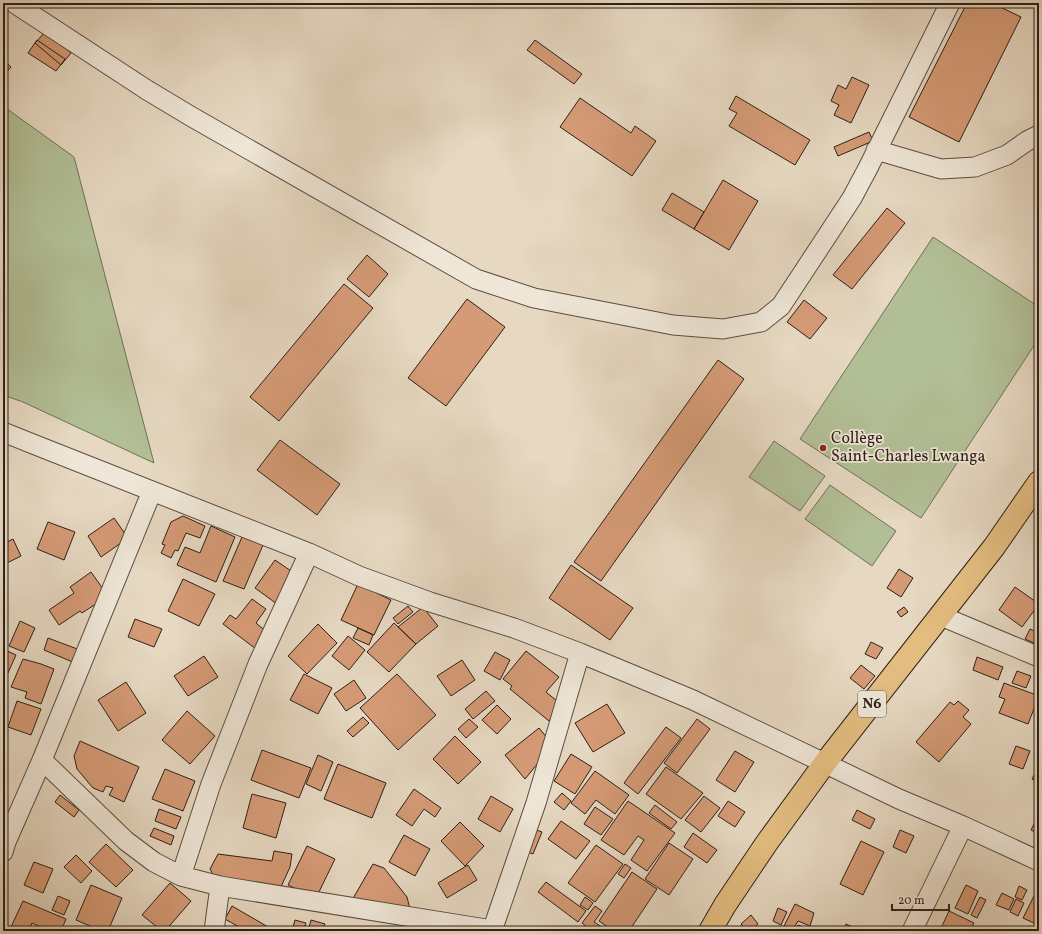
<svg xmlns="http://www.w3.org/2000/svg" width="1042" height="934" font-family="Vollkorn,serif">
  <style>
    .green { fill: #b2bf96; stroke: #707057 }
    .building { fill: #d59b76; stroke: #2d2018 }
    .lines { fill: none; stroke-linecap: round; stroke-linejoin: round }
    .minor-casing { stroke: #5b4e42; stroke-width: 21 }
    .major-casing { stroke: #2d2018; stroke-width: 24 }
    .minor { stroke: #efe6d7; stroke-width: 19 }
    .major { stroke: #e3bc80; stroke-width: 22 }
    .poi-dot { fill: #8f2418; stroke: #efe6d7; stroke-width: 1.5 }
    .labels { text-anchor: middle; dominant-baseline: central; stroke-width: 3.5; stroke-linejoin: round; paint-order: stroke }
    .shield { fill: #efe6d7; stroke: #675b51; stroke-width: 1 }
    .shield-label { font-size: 15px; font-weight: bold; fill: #2d2018 }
    .poi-label { font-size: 16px; fill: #2d2018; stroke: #efe6d7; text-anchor: start }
  </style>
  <rect width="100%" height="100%" fill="#e6d8c1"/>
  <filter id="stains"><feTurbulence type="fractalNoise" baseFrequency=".005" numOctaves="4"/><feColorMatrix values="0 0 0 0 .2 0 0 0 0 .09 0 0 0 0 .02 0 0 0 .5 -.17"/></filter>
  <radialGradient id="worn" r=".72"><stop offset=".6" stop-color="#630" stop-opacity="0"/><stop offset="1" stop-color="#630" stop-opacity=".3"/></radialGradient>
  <path class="green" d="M3,106L74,157L154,463L23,402L3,395Z
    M933,237L1039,307V338L921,518L800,439Z
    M774,441L825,476L800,511L749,477Z
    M830,485L896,531L872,566L805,519Z"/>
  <path class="building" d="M967,3H992L1021,17L959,142L909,117Z
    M46,31L71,53L61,65L35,43Z
    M37,40L65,59L56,71L28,53Z
    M535,40L582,74L574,84L527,50Z
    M3,60L11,67L3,76Z
    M852,77L869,85L851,123L834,115L839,105L831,101L838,85L846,89Z
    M736,96L810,140L795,165L729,126L737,113L729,109Z
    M580,98L631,133L635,126L656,141L632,176L560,127Z
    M869,132L873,141L838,156L834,147Z
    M723,180L758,201L729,250L694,229Z
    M672,193L704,212L694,229L662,210Z
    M887,208L905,223L852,289L833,275Z
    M367,255L388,274L369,297L347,279Z
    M344,284L373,308L279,421L250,397Z
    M467,299L505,327L446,406L408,378Z
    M804,300L827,318L810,339L787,322Z
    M718,360L744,379L601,581L574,562Z
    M280,440L340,484L317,515L257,470Z
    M183,516L205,526L200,538L186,533L178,551L175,550L171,558L161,553L165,545L162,544L171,522Z
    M114,518L128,538L101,557L88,536Z
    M48,522L75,532L64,560L37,549Z
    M211,526L235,537L216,582L177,565L185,547L200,553Z
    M242,537L263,545L244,589L223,581Z
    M13,539L21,556L3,565V544Z
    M275,560L297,575L277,604L255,588Z
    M571,565L633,608L610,640L549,598Z
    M899,569L913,578L901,597L887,588Z
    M91,572L108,596L82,613L80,611L59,625L49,610L74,593L70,587Z
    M183,579L215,594L199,626L168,611Z
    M358,584L391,600L374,635L341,620Z
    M1015,587L1039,604L1022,627L999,610Z
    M252,599L266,609L256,623L268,633L256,649L223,624L230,615L236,619Z
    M408,606L413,612L398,624L393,618Z
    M423,607L438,626L416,644L398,627Z
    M904,607L908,612L901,617L897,612Z
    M135,619L162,629L154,647L128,637Z
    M20,621L35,628L24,652L9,646Z
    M394,623L416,644L389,672L367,652Z
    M318,624L337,643L307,674L288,656Z
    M358,628L373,635L369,645L353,638Z
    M1030,629L1039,633V639L1036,644L1025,639Z
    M348,636L365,650L349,670L332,656Z
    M48,638L80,650L75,663L44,650Z
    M871,642L883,648L876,659L865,654Z
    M3,649L16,655L3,684Z
    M526,651L559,677L546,692L562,705L549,721L510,689L512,686L503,679Z
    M495,652L510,660L500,680L484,671Z
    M204,656L218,677L188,696L174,676Z
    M977,657L1003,667L998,680L973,670Z
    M23,659L41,664L54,669L41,704L25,698L27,692L11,687Z
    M462,660L475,680L451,696L437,676Z
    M861,665L875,676L864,689L850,678Z
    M1017,671L1031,676L1026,688L1012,683Z
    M304,674L332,688L318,714L290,700Z
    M397,674L436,715L398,750L360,708Z
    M354,680L366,698L346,711L334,694Z
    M126,682L146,713L118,731L98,700Z
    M1004,683L1039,696L1028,724L999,713L1005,699L999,697Z
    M486,691L495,701L473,719L465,709Z
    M17,701L41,709L31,735L8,727Z
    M958,701L969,710L963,717L971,724L939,762L916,742L950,702L954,705Z
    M607,704L625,733L593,752L575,723Z
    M497,705L511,719L497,734L482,720Z
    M187,711L215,736L190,764L162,740Z
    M363,717L369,723L353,737L347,731Z
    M469,719L478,727L466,738L458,729Z
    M697,719L710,729L677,773L664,763Z
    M666,727L681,738L638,794L624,783Z
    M539,728L553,745L525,779L505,755Z
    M455,736L481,762L458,784L433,759Z
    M80,741L139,767L124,802L109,795L113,788L106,786L103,792L93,788L77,769L74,756Z
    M1016,746L1030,751L1023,769L1009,764Z
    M262,750L311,768L299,798L251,780Z
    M735,751L754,762L735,792L716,780Z
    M571,754L592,767L575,794L554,781Z
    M318,755L333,762L321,791L306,784Z
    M338,764L386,783L372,818L324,799Z
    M1039,766V782L1032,779Z
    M666,767L703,793L681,819L646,794Z
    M165,769L195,781L183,811L152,799Z
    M595,771L629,795L615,814L596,800L585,814L571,803Z
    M414,789L441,808L435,817L424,809L412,826L396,815Z
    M562,793L571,801L564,810L554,802Z
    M252,794L286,803L276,838L243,828Z
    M60,795L79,810L74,817L55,802Z
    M491,796L513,809L500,832L478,819Z
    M704,796L720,808L701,832L685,820Z
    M628,801L675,833L647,871L631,860L644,840L638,836L624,855L601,840Z
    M728,801L745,812L735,827L718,816Z
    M655,805L677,822L671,829L649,813Z
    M595,807L613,819L601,835L584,824Z
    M159,809L181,817L176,829L155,821Z
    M857,810L875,819L870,829L852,820Z
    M1039,814V834L1031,830Z
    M561,821L590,841L576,859L548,839Z
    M460,822L484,846L465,866L441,841Z
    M529,827L542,832L533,854L520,849Z
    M154,828L174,836L171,845L150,836Z
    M900,830L914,836L906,853L893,847Z
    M693,833L717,850L707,863L684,847Z
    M404,835L430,849L415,876L389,862Z
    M861,841L884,852L863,895L840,884Z
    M669,843L693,859L669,895L645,879Z
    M106,844L133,870L116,887L89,862Z
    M596,845L623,864L595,902L568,883Z
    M307,846L335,859L316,898L288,885Z
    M274,851L292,854L290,867L280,889L216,880L210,869L218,854L272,861Z
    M76,855L92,871L81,883L64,867Z
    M34,862L53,869L43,893L24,885Z
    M373,864L384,868L407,897L410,909L352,900Z
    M625,864L631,868L624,878L618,874Z
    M468,865L477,880L447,898L438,883Z
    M632,872L657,889L629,931H614L599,921Z
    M546,882L586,911L578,922L538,892Z
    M170,883L191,901L165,931H162L142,915Z
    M91,885L122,898L108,931H102L76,920Z
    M966,885L978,891L968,914L955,908Z
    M1019,886L1027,890L1022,900L1015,897Z
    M1002,893L1014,899L1009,910L996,905Z
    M1035,894L1039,896V931H1034L1038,925L1023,918Z
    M58,896L70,901L64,915L52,910Z
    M585,897L593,903L588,910L580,905Z
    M980,897L986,900L977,918L971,915Z
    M1016,899L1024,903L1018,916L1010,912Z
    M23,901L66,919L61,931H50L32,923L29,931H21L11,927Z
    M795,904L814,913L810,926L798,921L793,929L784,926Z
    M232,906L275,931H246L225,919Z
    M595,906L602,911L594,922L605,929L604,931H592L582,923Z
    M778,908L787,912L781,925L773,921Z
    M949,911L974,923L970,931H954L942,926Z
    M751,915L758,924L749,931H747L741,924Z
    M295,920L306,923L303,931H292Z
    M311,920L325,924L322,931H308Z
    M846,924L862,931H843Z
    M798,925L815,931H795Z"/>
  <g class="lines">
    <defs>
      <path id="minor" d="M14,3L147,90L192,117L476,279L534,298L673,325L723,329L761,322L781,306L852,198L868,168L950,3
        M876,150L941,169L975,167L1007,155L1027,141L1039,135
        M3,432L38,446L309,553L359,576L430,602L514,628L580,653L693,700L899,799L963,826L1039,861
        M941,616L1039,657
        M42,760L126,841L154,862L181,876L220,886L492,930
        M3,852L6,842L42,760L152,491
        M181,876L211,784L258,664L309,553
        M214,931L220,886
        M492,931L536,803L580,653
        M912,931L963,826"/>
      <path id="major" d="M710,931L725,905L766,844L825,763L994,547L1039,482"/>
    </defs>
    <use href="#minor" class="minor-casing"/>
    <use href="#major" class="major-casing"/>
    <use href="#minor" class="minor"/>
    <use href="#major" class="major"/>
  </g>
  <circle class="poi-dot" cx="823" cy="448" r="4"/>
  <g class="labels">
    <rect class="shield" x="858" y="691" width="28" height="26" rx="3"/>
    <g class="shield-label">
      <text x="872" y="704">N6</text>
    </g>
    <g class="poi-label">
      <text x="831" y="439">Collège<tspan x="831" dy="18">Saint-Charles Lwanga</tspan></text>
    </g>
  </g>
  <rect width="1042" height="934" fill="none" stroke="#e6d8c1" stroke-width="16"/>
  <rect x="4" y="4" width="1034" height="926" fill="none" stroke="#2d2018" stroke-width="2"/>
  <rect x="8" y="8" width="1026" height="918" fill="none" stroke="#2d2018"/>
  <path d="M892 904v6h57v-6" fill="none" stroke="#2d2018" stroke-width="2"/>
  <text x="898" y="904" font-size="12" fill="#2d2018" stroke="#efe6d7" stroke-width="3" paint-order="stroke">20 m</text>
  <rect width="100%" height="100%" filter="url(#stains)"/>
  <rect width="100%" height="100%" fill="url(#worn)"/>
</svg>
